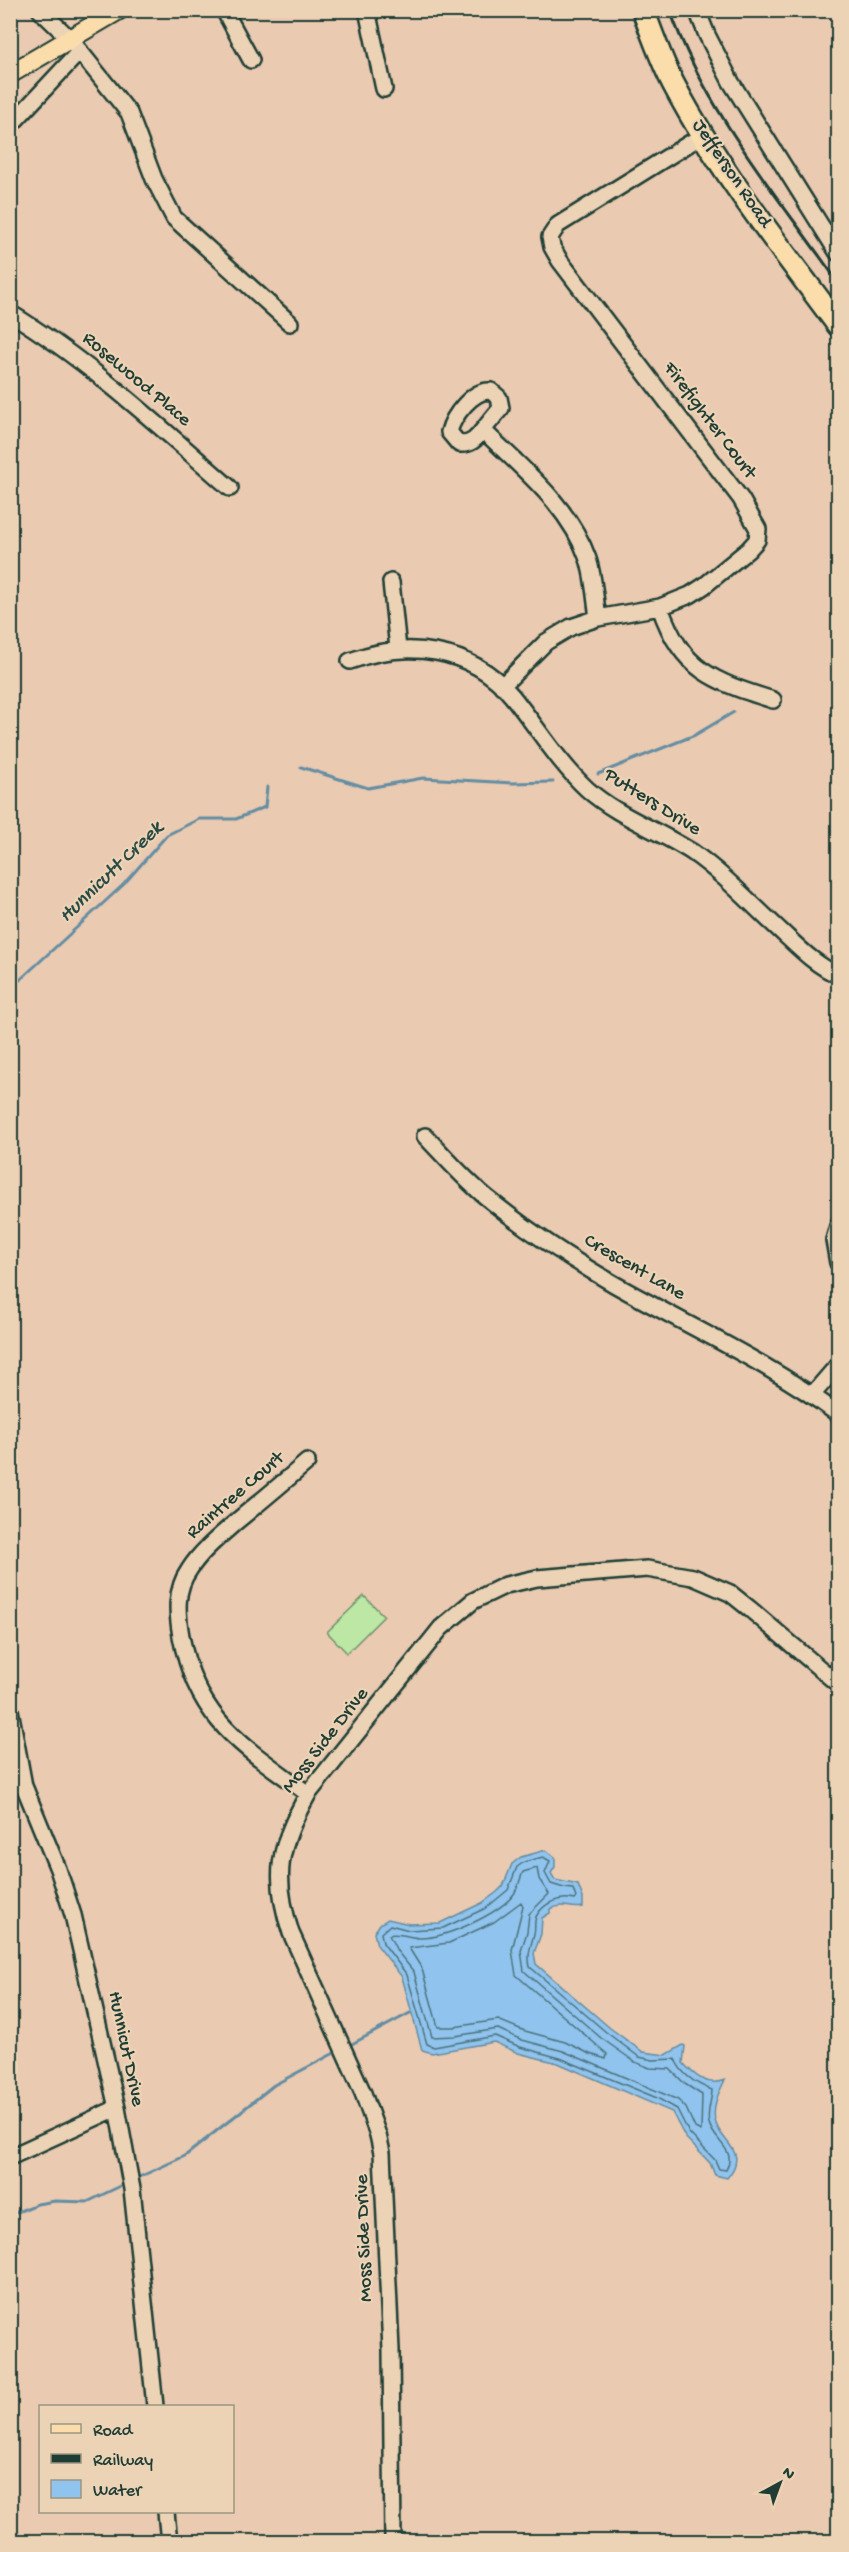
<svg xmlns="http://www.w3.org/2000/svg" width="849" height="2552" font-family="'Gochi Hand',sans-serif">
  <style>
    .green { fill: #bce7a4; stroke: #6e926c; stroke-width: 1.5 }
    .water { fill: #90c3ed; stroke: #638da3; stroke-width: 1.5 }
    .lines { fill: none; stroke-linecap: round; stroke-linejoin: round }
    .shore { stroke: #4c737e; stroke-width: 1.5 }
    .stream { stroke: #638da3; stroke-width: 3 }
    .minor-casing { stroke: #1f3d34; stroke-width: 20 }
    .major-casing { stroke: #1f3d34; stroke-width: 22 }
    .highway-casing { stroke: #1f3d34; stroke-width: 26 }
    .minor { stroke: #edd3b5; stroke-width: 15 }
    .major { stroke: #fbddab; stroke-width: 18 }
    .highway { stroke: #fbddab; stroke-width: 21 }
    .rail { stroke: #1f3d34; stroke-width: 3 }
    .labels { text-anchor: middle; dominant-baseline: central; stroke-width: 4.5; stroke-linejoin: round; paint-order: stroke }
    .street-label { font-size: 20px; fill: #1f3d34; stroke: #edd3b5 }
    .water-label { font-size: 21px; font-style: italic; fill: #2a4a46; stroke: #edd3b5 }
  </style>
  <rect width="100%" height="100%" fill="#eacab0"/>
  <filter id="ink" filterUnits="userSpaceOnUse"><feTurbulence type="fractalNoise" baseFrequency=".0167" numOctaves="2"/><feDisplacementMap in="SourceGraphic" scale="12" xChannelSelector="R" yChannelSelector="G"/><feConvolveMatrix kernelMatrix="1 2 1 2 8 2 1 2 1" color-interpolation-filters="sRGB"/></filter>
  <g filter="url(#ink)">
    <path class="green" d="M364,1596L384,1616L347,1653L327,1632Z"/>
    <path class="water" d="M546,1850L555,1857V1867L551,1873L555,1880L578,1885L583,1898V1907C568,1910 568,1902 550,1909V1913L542,1918L541,1934L534,1953L536,1964L610,2028L643,2052L666,2055L683,2045L685,2046L683,2063C695,2076 707,2087 725,2080C719,2092 712,2106 715,2120C719,2143 751,2150 727,2178L715,2175L710,2163L685,2137L672,2112L558,2063L518,2053L494,2042L432,2053L422,2050L402,1977L377,1945L374,1933L380,1924L388,1919L409,1924L440,1923L482,1903L497,1892L503,1886L512,1864L521,1857Z"/>
    <g class="lines">
      <path class="shore" d="M543,1857L550,1861L545,1873L551,1884L564,1888L573,1889L576,1898L574,1900C560,1896 544,1903 537,1915C533,1921 536,1928 534,1934C531,1946 527,1954 530,1967L606,2032L639,2057L653,2060L675,2059C681,2074 696,2084 712,2090C712,2100 706,2112 709,2123C713,2141 738,2150 726,2170L719,2169L715,2160L689,2133L677,2109L657,2098L560,2058L520,2047L495,2036L434,2047L427,2044L407,1975L383,1943L381,1933L390,1925L409,1930L443,1928L486,1908L508,1890L517,1867L524,1862Z
        M537,1868L539,1879L549,1894L529,1914L527,1932L521,1951L524,1971L601,2038L635,2062L650,2068L670,2069L685,2084L702,2095L701,2131L695,2128L686,2108L678,2100L563,2051L522,2040L498,2029L455,2036L432,2037L414,1972L397,1951L389,1935C397,1932 412,1938 421,1938C446,1938 499,1914 514,1894C518,1888 520,1879 523,1872Z
        M521,1902L523,1906L512,1950L516,1975L607,2054L606,2059L590,2054L565,2042L525,2031L498,2020L454,2027H438L422,1969L409,1948L449,1943L494,1922Z"/>
      <path class="stream" d="M301,767L368,788L423,778L513,783L553,782
        M598,774L695,735L734,712
        M10,989L123,885L167,835L199,819H236L265,807L267,787
        M348,2046L410,2013
        M135,2179L185,2156L274,2085L340,2050
        M10,2215L37,2204L55,2201L87,2202L127,2183"/>
      <defs>
        <path id="minor" d="M40,10L70,39L129,113L154,179L174,218L290,323
          M224,10L251,60
          M367,10L384,89
          M697,10L707,35L731,82L838,253
          M10,126L80,51
          M10,313C90,362 159,426 230,488
          M483,430C476,439 471,445 459,444L449,432C453,416 473,389 491,391L499,398L501,408L483,430C522,469 569,505 588,559C594,577 595,599 598,618
          M391,582L398,649
          M660,607C682,671 713,681 773,700
          M350,661C406,640 471,647 512,696C537,727 558,762 587,789C617,816 658,830 692,852C725,875 754,907 784,934C801,950 817,966 838,975
          M502,686L546,642L571,627L598,618L660,607L690,595L704,586L748,550L757,540L758,529L741,499L560,261L552,247L550,237L558,225L703,135
          M425,1136C445,1157 464,1179 486,1197C525,1229 571,1259 614,1284C690,1327 768,1362 838,1414
          M838,1226L834,1240L838,1263
          M813,1394L838,1365
          M307,1462C284,1482 260,1502 237,1521C220,1536 201,1551 189,1570C175,1590 177,1613 181,1636C197,1722 244,1746 308,1794
          M10,1710L24,1786L58,1869L73,1915L117,2108L132,2189L155,2406
          M10,2157L117,2108
          M166,2512L169,2542
          M393,2542L391,2350L382,2153L378,2135L363,2093L291,1933C272,1876 279,1845 308,1794L441,1628L473,1601L506,1585L537,1578L647,1569L693,1577L730,1593L750,1609L838,1684"/>
        <path id="major" d="M10,74L119,10"/>
        <path id="highway" d="M643,10C653,36 662,63 675,87C720,172 781,248 838,325"/>
      </defs>
      <use href="#minor" class="minor-casing"/>
      <use href="#major" class="major-casing"/>
      <use href="#highway" class="highway-casing"/>
      <use href="#minor" class="minor"/>
      <use href="#major" class="major"/>
      <use href="#highway" class="highway"/>
      <path class="rail" d="M670,10C706,112 777,195 838,282"/>
    </g>
  </g>
  <g class="labels">
    <g class="street-label">
      <text transform="translate(731 174) rotate(56)">Jefferson Road</text>
      <text transform="translate(136 380) rotate(40)">Rosewood Place</text>
      <text transform="translate(709 421) rotate(53)">Firefighter Court</text>
      <text transform="translate(652 803) rotate(32)">Putters Drive</text>
      <text transform="translate(634 1268) rotate(30)">Crescent Lane</text>
      <text transform="translate(236 1496) rotate(-41)">Raintree Court</text>
      <text transform="translate(326 1741) rotate(-52)">Moss Side Drive</text>
      <text transform="translate(125 2049) rotate(78)">Hunnicut Drive</text>
      <text transform="translate(365 2238) rotate(-92)">Moss Side Drive</text>
    </g>
    <g class="water-label">
      <text transform="translate(112 873) rotate(-44)">Hunnicutt Creek</text>
    </g>
  </g>
  <rect width="849" height="2552" fill="none" stroke="#edd3b5" stroke-width="36"/>
  <rect x="18" y="18" width="813" height="2516" fill="none" stroke="#1f3d34" stroke-width="2" filter="url(#ink)"/>
  <rect x="39" y="2405" width="195" height="108" fill="#edd3b5" stroke="#9b9781" stroke-width="1.5"/>
  <rect x="51" y="2424" width="30" height="9" fill="#fbddab" stroke="#9b9781" stroke-width="1.5"/>
  <text x="93" y="2435" font-size="18" fill="#1f3d34">Road</text>
  <rect x="51" y="2454" width="30" height="9" fill="#1f3d34" stroke="#9b9781" stroke-width="1.5"/>
  <text x="93" y="2465" font-size="18" fill="#1f3d34">Railway</text>
  <rect x="51" y="2480" width="30" height="18" fill="#90c3ed" stroke="#9b9781" stroke-width="1.5"/>
  <text x="93" y="2495" font-size="18" fill="#1f3d34">Water</text>
  <g transform="translate(780 2483) rotate(41)" stroke="#edd3b5" stroke-width="4.5" paint-order="stroke">
  <path d="M0-4.5L10 22L0 15L-10 22Z" fill="#1f3d34"/>
  <text y="-9" font-size="16" font-weight="bold" text-anchor="middle" fill="#1f3d34">N</text>
  </g>
</svg>
